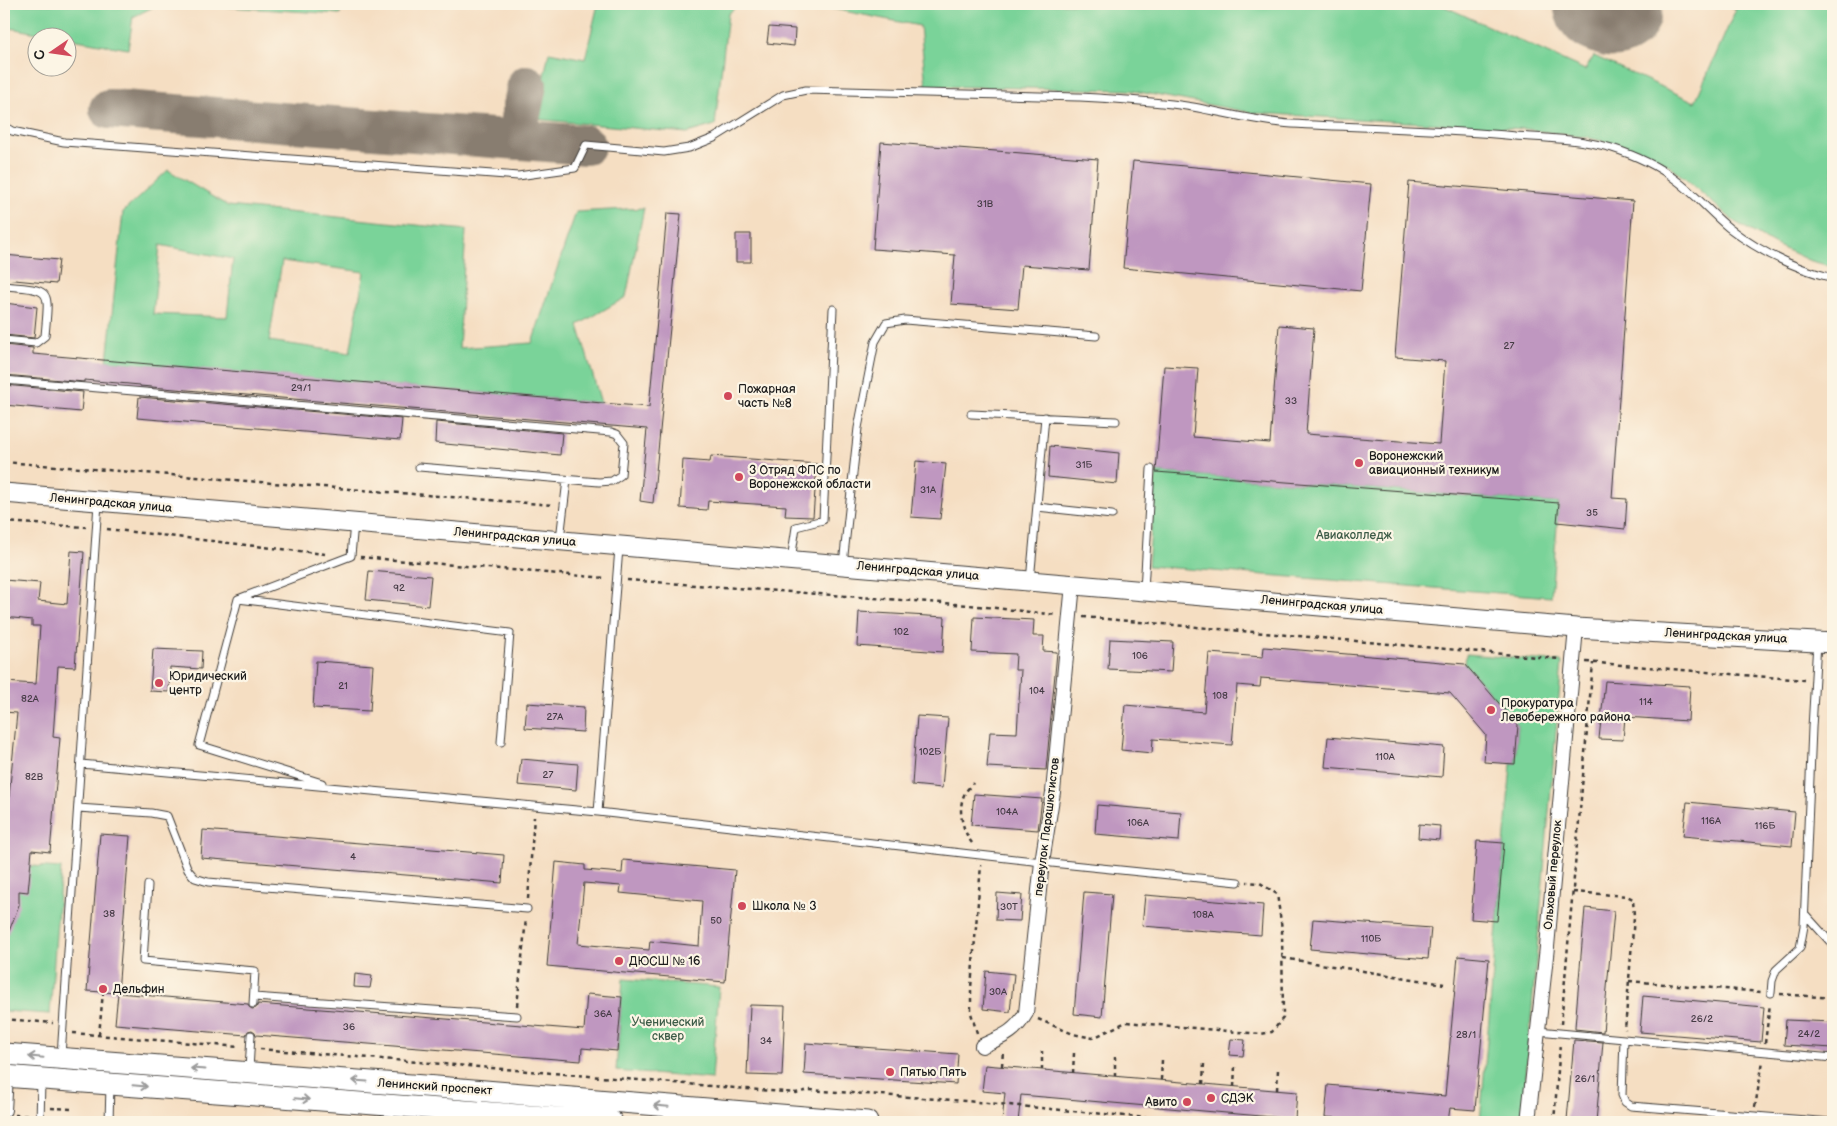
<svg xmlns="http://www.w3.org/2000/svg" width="1837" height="1126" font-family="'Balsamiq Sans',sans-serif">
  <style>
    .green { fill: #7ad399; stroke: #4b785a; fill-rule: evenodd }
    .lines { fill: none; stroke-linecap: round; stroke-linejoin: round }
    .taxiway { stroke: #887d6f; stroke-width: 40 }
    .runway { stroke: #887d6f; stroke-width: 99 }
    .building { fill: #bf97c0; fill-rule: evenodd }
    .lane-casing { stroke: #3d3935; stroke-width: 9 }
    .street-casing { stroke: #3d3935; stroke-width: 16 }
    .secondary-casing { stroke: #3d3935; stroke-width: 21 }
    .primary-casing { stroke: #3d3935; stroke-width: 23 }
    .path { stroke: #3d3935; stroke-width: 2.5; stroke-dasharray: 4 4; stroke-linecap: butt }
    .lane { stroke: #fff; stroke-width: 7 }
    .street { stroke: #fff; stroke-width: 14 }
    .secondary { stroke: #fff; stroke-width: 19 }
    .primary { stroke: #fff; stroke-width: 21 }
    .oneway { stroke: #999 }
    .poi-dot { fill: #d1495b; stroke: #fcf5e5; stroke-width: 2 }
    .labels { text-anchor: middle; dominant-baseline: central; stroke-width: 4.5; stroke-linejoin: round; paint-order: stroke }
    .number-label { font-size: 10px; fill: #453b45 }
    .poi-label { font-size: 12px; fill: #1c1c1c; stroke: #fcf5e5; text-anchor: start }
    .street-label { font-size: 12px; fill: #1c1c1c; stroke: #fcf5e5 }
    .park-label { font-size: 12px; fill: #3d5c48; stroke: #fcf5e5 }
  </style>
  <rect width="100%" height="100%" fill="#fcf5e5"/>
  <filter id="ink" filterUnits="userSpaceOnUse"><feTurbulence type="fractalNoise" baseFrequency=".02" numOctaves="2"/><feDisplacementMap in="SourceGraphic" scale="10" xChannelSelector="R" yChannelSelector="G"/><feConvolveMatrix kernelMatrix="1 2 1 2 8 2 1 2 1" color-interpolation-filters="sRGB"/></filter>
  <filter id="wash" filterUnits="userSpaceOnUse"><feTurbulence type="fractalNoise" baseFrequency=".0096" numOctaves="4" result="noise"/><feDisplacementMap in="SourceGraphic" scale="20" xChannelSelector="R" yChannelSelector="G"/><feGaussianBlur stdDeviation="1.12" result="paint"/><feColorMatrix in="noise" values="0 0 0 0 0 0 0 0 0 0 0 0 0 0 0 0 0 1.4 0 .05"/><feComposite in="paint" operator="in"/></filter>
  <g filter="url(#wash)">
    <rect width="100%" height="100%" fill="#f5dec2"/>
    <path class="green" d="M4,4H159L133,17L128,49L4,27Z
      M181,4H342L340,14Z
      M598,4H739L728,14L715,125L687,133L535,119L549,52L585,59Z
      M808,4H1439L1585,70L1594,56L1695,102L1736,9L1725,4H1833V267L1808,260L1774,244L1735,222L1669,165L1637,149L1589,138L1526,129L1254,113L1128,90L926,86L920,26Z
      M168,170L228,206L466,230L459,348L532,343L576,212L644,208L626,297L578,325L601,403L107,361L123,212ZM160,245L233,259L227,317L153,314ZM282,261L364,272L350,353L269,341Z
      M1156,472L1559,503L1551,597L1148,566Z
      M1466,654L1562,662L1522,1122H1480L1511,764H1515L1518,725L1465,664Z
      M4,864L61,868L50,1014L4,1011Z
      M623,979L719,987L712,1079L616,1071Z"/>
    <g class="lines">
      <path class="taxiway" d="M109,109L586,145
        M516,140L527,85"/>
      <path class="runway" d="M1603,4L1613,8"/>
    </g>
    <g id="blocks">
      <path class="building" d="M769,27L795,29L794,46L767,43Z
        M881,142L1098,159L1089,270L1022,265L1018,309L951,304L955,255L873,249Z
        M1133,161L1371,184L1361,291L1123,268Z
        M1409,182L1633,201L1612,498L1627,499L1625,529L1557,522L1559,503L1156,472L1164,366L1198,368L1193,437L1270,443L1279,325L1314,328L1306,434L1439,444L1445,361L1395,357Z
        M667,213L681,214L653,503L640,501L647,429L140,386V385L84,380V382L4,375V345L33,348V354L649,407Z
        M736,234H751V262H736Z
        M4,255L59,260L56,284L4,279Z
        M4,303L37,307L34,338L4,335Z
        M4,385L83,392L81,412L4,405Z
        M139,397L402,419L400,440L137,418Z
        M436,422L562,433L560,455L435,443Z
        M1050,446L1119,453L1117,484L1048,477Z
        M711,456L817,464L813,517L785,516L786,506L708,501L707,510L680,508L683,460L710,462Z
        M916,461L946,464L940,519L911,517Z
        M71,551L84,552L75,667L58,666L53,737L60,738L50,852L32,850L28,892L19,891V905L5,942H4V817H7L17,713L4,712V682L36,684L40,626H32V620L4,617V580L40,583L38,601L67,604Z
        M369,571L431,576L428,606L366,600Z
        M859,612L945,617L943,652L857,646Z
        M974,617L1034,620L1033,636H1044L1043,651L1057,652L1046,770L987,767L990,732L1017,733L1021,670H1015L1016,654L972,652Z
        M1110,639L1173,642L1171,672L1108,669Z
        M1264,647L1465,664L1518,725L1515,764L1484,762L1486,735L1450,693L1261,678L1260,687L1237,685L1232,745L1153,739L1152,753L1121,750L1125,705L1204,712L1209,653L1263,657Z
        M153,649L202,651L201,669L170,667L169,692L150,691Z
        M316,661L373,665L370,711L313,708Z
        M1605,681L1690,686L1688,721L1625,717L1623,740L1599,739Z
        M527,703L584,707L583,732L525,728Z
        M917,716L948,718L942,788L912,785Z
        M1328,737L1444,747L1442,777L1325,767Z
        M521,759L578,764L576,790L518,785Z
        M974,794L1042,799L1038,830L971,825Z
        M1687,802L1795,812L1792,846L1683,836Z
        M1097,805L1181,812L1179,841L1095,834Z
        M1419,824L1440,826L1439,840L1418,838Z
        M203,830L504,855L502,883L201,858Z
        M100,834L130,836L118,993L87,991Z
        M1477,841L1504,843L1497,921L1471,919Z
        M623,860L735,870L725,982L547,966L556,862L585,865V870L622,873ZM584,883L621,886L620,893L702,901L699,946L650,941L649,950L578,944Z
        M1084,892L1112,894L1102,1017L1074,1014Z
        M997,893L1022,895L1020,921L996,920Z
        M1145,895L1263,905L1261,935L1142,926Z
        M1585,908L1614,911L1603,1032L1575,1029V1027Z
        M1313,919L1431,928L1428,959L1310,949Z
        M1458,956L1489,959L1475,1110L1450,1108L1448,1122H1387L1325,1117L1328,1085L1445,1096Z
        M986,971L1014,974L1010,1012L983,1009Z
        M355,974L372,976L370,988L354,987Z
        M118,993L248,1004L249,1007L252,1009L256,1008L258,1004L584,1030L587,994L622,997L617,1051L582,1048L581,1061L256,1035L255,1032L252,1030L248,1031L246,1035L115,1024Z
        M1643,996L1764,1007L1761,1042L1640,1032Z
        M750,1005L785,1006L782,1076L747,1075Z
        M1786,1020L1833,1022V1048L1784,1045Z
        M1231,1039L1245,1040L1243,1056L1229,1055Z
        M1574,1040L1603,1042L1596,1122L1567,1120Z
        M806,1043L958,1054L956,1084L804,1074Z
        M985,1065L1297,1092L1295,1119L1021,1095L1018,1122H1002L1005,1093L982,1091Z"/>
    </g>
  </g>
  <g filter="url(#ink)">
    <use href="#blocks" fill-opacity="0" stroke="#3d3935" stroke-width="1"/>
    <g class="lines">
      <defs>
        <path id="lane" d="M4,126L12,131L64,142L518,176L575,168L586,145L664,152L689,148L714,138L783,95L806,90L1078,97C1116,99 1155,101 1193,107C1226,113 1259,122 1292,124C1367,128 1442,129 1516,136C1548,138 1581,139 1612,148C1634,155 1657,165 1676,180C1695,194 1711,213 1729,228C1760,252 1796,269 1833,278
          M4,286C53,290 49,288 45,336L36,343L4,340
          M4,380L611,432L617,434L624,443L621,475L612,481L599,482L419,467
          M971,414L1116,421
          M1037,507L1112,515
          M354,523L351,556L238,599L510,633L501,742
          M560,539L567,480
          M791,560L796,527L823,520L833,309
          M843,564L858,428L875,342L886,323L905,320L1096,336
          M1030,581L1045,417
          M1144,590L1151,469
          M238,599L199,745L322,783
          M81,764L598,812L1042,862L1238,882
          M78,808L151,813L167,816L188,870L195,878L208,882L527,909
          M598,812L619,548
          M148,885L143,961L255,971L253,1004
          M1805,914L1833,945
          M1771,993L1772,981L1776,970L1800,948L1804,926L1812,728L1817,642
          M254,997L517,1016
          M1538,1031L1624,1039L1622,1095L1625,1102L1631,1106L1831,1122
          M1624,1039L1833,1058
          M61,1056L98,503
          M249,1070L251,1035
          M40,1122L41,1082
          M109,1122L110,1085"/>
        <path id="street" d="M982,1046C1001,1037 1015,1033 1026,1013L1042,862L1053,792L1073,584
          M4,1110L6,1076
          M1528,1122L1547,947L1576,628"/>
        <path id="secondary" d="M4,493L1576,628L1833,643"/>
        <path id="primary" d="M4,1054L437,1087L867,1122
          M4,1076L612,1122"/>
      </defs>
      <use href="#lane" class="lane-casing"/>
      <use href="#street" class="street-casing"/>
      <use href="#secondary" class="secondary-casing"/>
      <use href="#primary" class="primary-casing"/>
      <path class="path" d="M4,462L553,505
        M4,522L86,527
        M107,529L325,554
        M360,557L606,578
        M627,580L969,605L1057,615
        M1083,617L1560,659
        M1586,662L1804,680
        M1825,682L1833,683
        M972,843C962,830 957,808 965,793C967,789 971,786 973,783
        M1573,892L1627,896L1633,899L1634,917L1625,1030
        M528,899L534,817
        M1283,958L1444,984
        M1629,981L1762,992
        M1780,994L1833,998
        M517,1006L526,919
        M4,1019L53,1023
        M1038,1019L1073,1034L1093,1038L1126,1022L1261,1034L1272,1032L1283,1018L1282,929L1277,894L1260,883L1247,882
        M1561,1024L1593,663
        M73,1033L239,1047
        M977,1033L971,1013V988L981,865
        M99,1035L103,992
        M1765,1043L1770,1004
        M260,1049L796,1093L809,1090L966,1101L1190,1122
        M1002,1066L1003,1050
        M1042,1070V1051
        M1073,1073L1074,1053
        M1115,1076V1057
        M1161,1080L1162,1060
        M1203,1084L1204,1063
        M1234,1087L1235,1066
        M1277,1090L1278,1069
        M1755,1107L1763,1061
        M51,1108L73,1109
        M15,1115L30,1116
        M50,1118L99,1121
        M1554,1122L1560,1044"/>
      <use href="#lane" class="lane"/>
      <use href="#street" class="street"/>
      <use href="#secondary" class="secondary"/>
      <use href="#primary" class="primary"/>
    </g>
    <defs><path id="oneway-shaft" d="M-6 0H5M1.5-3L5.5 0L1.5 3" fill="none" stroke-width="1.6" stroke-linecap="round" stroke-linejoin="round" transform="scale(1.25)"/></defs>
    <g class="oneway">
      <use href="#oneway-shaft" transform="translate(36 1057) rotate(-175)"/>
      <use href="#oneway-shaft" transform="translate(198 1069) rotate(-176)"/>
      <use href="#oneway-shaft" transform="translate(360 1081) rotate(-176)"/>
      <use href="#oneway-shaft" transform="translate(140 1086) rotate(5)"/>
      <use href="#oneway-shaft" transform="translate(302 1099) rotate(5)"/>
      <use href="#oneway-shaft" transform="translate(661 1106) rotate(-175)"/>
    </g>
  </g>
  <g class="poi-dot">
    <circle cx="728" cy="396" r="5"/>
    <circle cx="1359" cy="463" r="5"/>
    <circle cx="739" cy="477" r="5"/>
    <circle cx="159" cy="683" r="5"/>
    <circle cx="1491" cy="710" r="5"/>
    <circle cx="742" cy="906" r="5"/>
    <circle cx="619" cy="961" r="5"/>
    <circle cx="103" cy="989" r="5"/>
    <circle cx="890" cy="1072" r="5"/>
    <circle cx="1211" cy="1098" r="5"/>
    <circle cx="1187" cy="1102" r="5"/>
  </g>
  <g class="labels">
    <g class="number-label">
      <text x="985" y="204">31В</text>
      <text x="1509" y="346">27</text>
      <text x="301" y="388">29/1</text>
      <text x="1291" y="401">33</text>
      <text x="1084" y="465">31Б</text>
      <text x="928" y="490">31А</text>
      <text x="1592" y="513">35</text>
      <text x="399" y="588">92</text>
      <text x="901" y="632">102</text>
      <text x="1140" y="656">106</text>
      <text x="343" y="686">21</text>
      <text x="1037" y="691">104</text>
      <text x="1220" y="696">108</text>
      <text x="30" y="699">82А</text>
      <text x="1646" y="702">114</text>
      <text x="555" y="717">27А</text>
      <text x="930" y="752">102Б</text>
      <text x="1385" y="757">110А</text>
      <text x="548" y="775">27</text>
      <text x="34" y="777">82В</text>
      <text x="1007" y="812">104А</text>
      <text x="1711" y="821">116А</text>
      <text x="1138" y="823">106А</text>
      <text x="1765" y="826">116Б</text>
      <text x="353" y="857">4</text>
      <text x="1009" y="907">30Т</text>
      <text x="109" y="914">38</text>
      <text x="1203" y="915">108А</text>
      <text x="716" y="921">50</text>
      <text x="1371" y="939">110Б</text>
      <text x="998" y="992">30А</text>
      <text x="603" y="1014">36А</text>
      <text x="1702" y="1019">26/2</text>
      <text x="349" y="1027">36</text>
      <text x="1809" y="1034">24/2</text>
      <text x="1466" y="1035">28/1</text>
      <text x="766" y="1041">34</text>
      <text x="1585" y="1079">26/1</text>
    </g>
    <g class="poi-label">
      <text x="738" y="389">Пожарная<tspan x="738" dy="14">часть №8</tspan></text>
      <text x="1369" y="456">Воронежский<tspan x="1369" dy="14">авиационный техникум</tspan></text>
      <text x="749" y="470">3 Отряд ФПС по<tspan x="749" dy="14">Воронежской области</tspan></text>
      <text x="169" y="676">Юридический<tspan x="169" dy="14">центр</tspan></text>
      <text x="1501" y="703">Прокуратура<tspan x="1501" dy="14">Левобережного района</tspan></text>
      <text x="752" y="906">Школа № 3</text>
      <text x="629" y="961">ДЮСШ № 16</text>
      <text x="113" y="989">Дельфин</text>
      <text x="900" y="1072">Пятью Пять</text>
      <text x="1221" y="1098">СДЭК</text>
      <text x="1177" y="1102" text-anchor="end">Авито</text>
    </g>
    <g class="street-label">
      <text transform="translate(111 503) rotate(5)">Ленинградская улица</text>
      <text transform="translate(515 537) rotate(5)">Ленинградская улица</text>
      <text transform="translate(918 571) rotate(5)">Ленинградская улица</text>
      <text transform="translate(1322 605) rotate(5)">Ленинградская улица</text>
      <text transform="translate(1726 636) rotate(3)">Ленинградская улица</text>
      <text transform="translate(1047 827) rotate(-83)">переулок Парашютистов</text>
      <text transform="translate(1553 875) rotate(-85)">Ольховый переулок</text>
      <text transform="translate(435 1087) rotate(4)">Ленинский проспект</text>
    </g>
    <g class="park-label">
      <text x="1354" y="535">Авиаколледж</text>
      <text x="668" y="1022">Ученический<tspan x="668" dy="14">сквер</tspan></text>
    </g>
  </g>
  <rect width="1837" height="1126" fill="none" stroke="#fcf5e5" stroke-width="20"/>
  <g transform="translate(52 52) rotate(257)"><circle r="24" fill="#fcf5e5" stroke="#a29e95"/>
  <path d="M0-4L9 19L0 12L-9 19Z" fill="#d1495b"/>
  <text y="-8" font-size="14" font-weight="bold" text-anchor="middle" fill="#1c1c1c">С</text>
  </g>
</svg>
